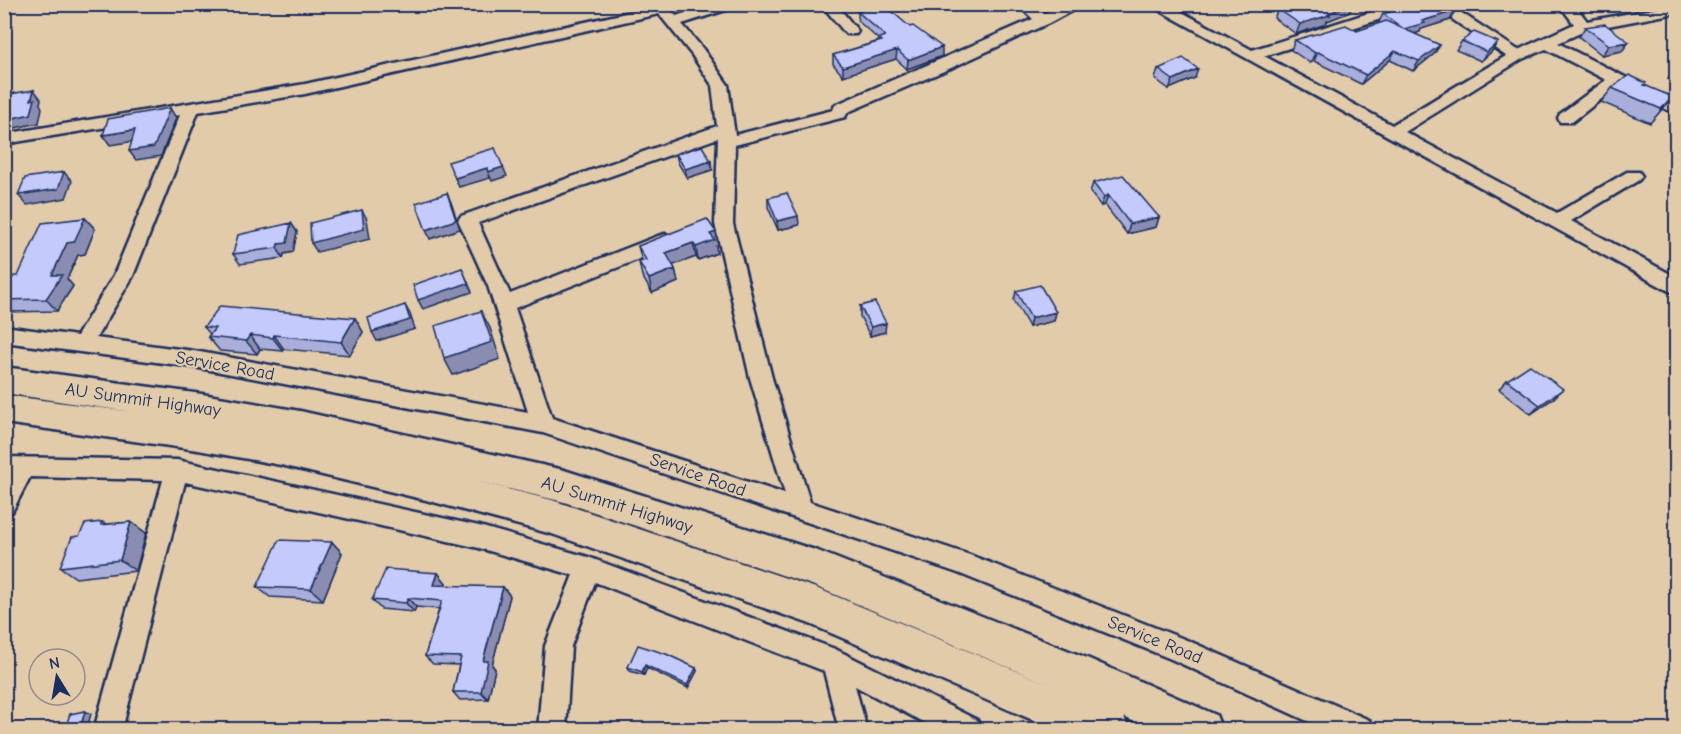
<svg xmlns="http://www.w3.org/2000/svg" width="1681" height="734" font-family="'Comic Neue',sans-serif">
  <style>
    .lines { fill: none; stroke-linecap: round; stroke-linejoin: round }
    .street-casing { stroke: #1b2f5e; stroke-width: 5 }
    .primary-casing { stroke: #1b2f5e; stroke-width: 5 }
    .street { fill: #e1cbaa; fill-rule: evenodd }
    .primary { fill: #e1cbaa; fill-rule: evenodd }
    .wall { fill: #a9aeda; stroke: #1b2f5e; stroke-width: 1.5 }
    .shaded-wall { fill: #8a8db1; stroke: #1b2f5e; stroke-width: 1.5 }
    .building { fill: #c5cafd; stroke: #1b2f5e; stroke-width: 1.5 }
    .labels { text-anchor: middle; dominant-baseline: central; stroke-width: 4.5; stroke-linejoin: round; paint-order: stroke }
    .street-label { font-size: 18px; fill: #1b2f5e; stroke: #e1cbaa }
  </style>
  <rect width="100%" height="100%" fill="#e1cbaa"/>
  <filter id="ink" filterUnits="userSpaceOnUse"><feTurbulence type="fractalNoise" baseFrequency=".0167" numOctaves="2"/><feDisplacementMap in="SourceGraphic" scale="12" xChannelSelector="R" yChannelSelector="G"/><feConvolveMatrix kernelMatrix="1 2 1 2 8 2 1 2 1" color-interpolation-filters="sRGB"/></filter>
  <g filter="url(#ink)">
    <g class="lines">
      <defs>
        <path id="street" d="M651,4H666L676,16L713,4H737L735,7L682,24L703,49L728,85L735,135L833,110L835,105L1033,19L1017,4H1034L1045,13L1064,4H1084L1049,23L951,68L848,112L845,117L735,145L733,224L772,378L810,502L970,555L1189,641L1369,720L1373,730H1327L1171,659L958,573L543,433L194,367L4,342V326L77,336L114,275L180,115L4,144V134L305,84L653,7ZM659,14L692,55L712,85L717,126L461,216L458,220L488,286L528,412L194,351L96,338L133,276L198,112L305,94ZM718,138L715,224L750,378L785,494L552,418L515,308L672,246L674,241L672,236L665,234L658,236L510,294L478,223Z
          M821,4H836L858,31L856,34H846Z
          M1148,4H1167L1252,50L1397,4H1421L1419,7L1264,56L1392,125L1506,56L1430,4H1448L1518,50L1574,24L1559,4H1574L1587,21L1676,5V13L1587,30L1558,43L1676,103V114L1618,86L1572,122H1560L1558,118L1560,114L1606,80L1546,49L1522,59L1405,132L1557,213L1627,172H1639L1642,176L1639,180L1571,221L1676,277V293L1669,291Z
          M4,457L177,460L479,526L588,557L835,649L977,720L981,730H938L855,686L867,730H839L824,671L595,582L571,646L566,730H538L545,646L573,575L479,548L185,482L122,730H94L163,480L30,477L12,512L4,515V481L7,477H4Z"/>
        <path id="primary" d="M4,367L202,394L300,411L564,470L818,551L1087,658L1216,715L1222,730H1151L1124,717L1129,730H1056L810,624L552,534L426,500L281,465L198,450L4,423V395L132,412L4,393ZM471,480L564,502L812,585L1053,686L816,588L552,500Z"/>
      </defs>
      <use href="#street" class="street-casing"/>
      <use href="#primary" class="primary-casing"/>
      <use href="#street" class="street"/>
      <use href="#primary" class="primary"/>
    </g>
    <path class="wall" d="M855,4H883L942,56L907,69L896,59L843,76L833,64V55L879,41V40L858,21V12L855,10Z
      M950,4H978L977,6L960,11L957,8L954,9Z
      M1278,9L1350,12L1327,21L1326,24L1296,34L1274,18Z
      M1383,14L1450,20L1421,29L1420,32L1414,34L1440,45L1434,54L1413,71L1390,60L1361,84L1314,61L1310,63L1291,50L1295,40L1357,31L1378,24Z
      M1585,27L1622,51L1602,55L1579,37Z
      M1462,41L1492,51L1481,61L1456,50Z
      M1158,69L1195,78L1169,89L1155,79Z
      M1677,70V84L1668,79Z
      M1612,88L1673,97L1650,123L1601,102Z
      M1677,121V130L1671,127Z
      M676,154L712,170L687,178L678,163Z
      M1093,183L1159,217L1156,227L1127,234L1105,205L1101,206L1090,192Z
      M768,198L799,225L778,230L768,207Z
      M85,218L95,229L85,254L78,255L67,279L73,286L57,311L9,312L4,308V289L18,276Z
      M291,223L297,232L293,252L284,254L283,258L240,264L233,254Z
      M716,232L718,245L716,246L717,253L698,260L696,257L673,265L675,269L678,282L652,293L642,276L639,262L642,261L638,246Z
      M1016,291L1056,312L1054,321L1029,327L1014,300Z
      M860,306L885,332L870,336L860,316Z
      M355,318L363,332L350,355L284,349L283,351L260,349L257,354L220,351L208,337L210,334L204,327Z
      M1507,380L1554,398L1531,414L1499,389Z
      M102,522L106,524L131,522L146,533L136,571L76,578L60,567L79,536Z
      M332,542L342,553L323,600L270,597L257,587Z
      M438,573L446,583L445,586L503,587L510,596L492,665L495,669L488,699L460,700L453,692L459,665L433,664L425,656L439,609L416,607L414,612L381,609L372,600Z
      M666,654L696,668L697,671L688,688L647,668L644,675L630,671L628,667Z"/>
    <path class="shaded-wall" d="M954,4H957V8L954,9Z
      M961,4H978L977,6L960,11Z
      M1350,4H1353L1350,12L1327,21L1326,24L1296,34L1300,24Z
      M1455,11L1450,20L1421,29L1420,32L1399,38L1404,29L1422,21Z
      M1498,42L1492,51L1481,61L1487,52Z
      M1629,42L1622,51L1602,55L1609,45Z
      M1440,45L1434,54L1413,71L1419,61Z
      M942,47V56L907,69L908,60Z
      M897,50L896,59L843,76V67Z
      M1395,51L1390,60L1361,84L1366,75Z
      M1318,52L1314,61L1310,63L1315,53Z
      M1198,69L1195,78L1169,89L1173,80Z
      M34,90L41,99L40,104L42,108L39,123L4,130V120L31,100Z
      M170,108L176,118L161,156L136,160L129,151Z
      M135,130L142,140L110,145L103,135Z
      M711,161L712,170L687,178L685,169Z
      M503,167L507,176L492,181L488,172Z
      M487,168L490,178L459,187L455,178Z
      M64,172L72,181L66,198L27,205L18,195Z
      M447,193L451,202L460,229L430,239L426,230Z
      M1108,195L1105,205L1101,206L1104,197Z
      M362,210L367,219L370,239L317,252L311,243Z
      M798,216L799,225L778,230L777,221Z
      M1159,217L1156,227L1127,234L1130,224Z
      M85,218L95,229L85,254L78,255L67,279L73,286L57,311L46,299L52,275L67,243Z
      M291,223L297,232L293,252L284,254L283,258L277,248L278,244Z
      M716,232L718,245L716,246L717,253L698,260L696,247L710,234Z
      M693,243L696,257L668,267L666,253Z
      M462,268L472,292L423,309L418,300Z
      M675,269L678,282L652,293L649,279Z
      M405,305L410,314L415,329L377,341L372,332Z
      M481,311L490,328L500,359L453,375L444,358Z
      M1056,312L1054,321L1029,327L1031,318Z
      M355,318L363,332L350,355L341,342Z
      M886,323L885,332L870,336L871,327Z
      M250,335L260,349L257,354L246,341Z
      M274,335L284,349L283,351L273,338Z
      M1563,389L1554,398L1531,414L1540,405Z
      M131,522L146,533L136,571L120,560Z
      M332,542L342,553L323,600L311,589Z
      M438,573L446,583L441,595L434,585Z
      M503,587L510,596L492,665L495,669L488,699L481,692L483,661Z
      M408,598L416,607L414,612L406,603Z
      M645,665L647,668L644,675L642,672Z
      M696,668L697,671L688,688L687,685Z
      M85,711L91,714L87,729H80Z"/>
    <path class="building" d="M859,4H883L910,27L913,26L942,47L908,60L897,50L843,67L833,55L882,41L879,38L885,36L858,12L865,9Z
      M1293,4H1350L1328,14L1330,15L1300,24L1278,9Z
      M1416,4H1446L1455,11L1422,21L1425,23L1404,29L1383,14Z
      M1386,21L1440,45L1419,61L1395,51L1366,75L1318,52L1315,53L1295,40L1346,25L1357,31Z
      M1605,24L1629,42L1609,45L1585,27Z
      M1474,32L1498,42L1487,52L1462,41Z
      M1183,58L1198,69L1173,80L1158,69Z
      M1629,75L1646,83L1644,85L1673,97L1661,109L1612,88Z
      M34,90L31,100L35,99L31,114L4,120V95Z
      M170,108L154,147L129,151L135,130L103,135L108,119Z
      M702,146L711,161L685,169L676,154Z
      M495,148L503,167L488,172L487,168L455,178L448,162Z
      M64,172L58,189L18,195L25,178Z
      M1123,175L1159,217L1130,224L1108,195L1104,197L1093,183Z
      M447,193L456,220L426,230L416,203Z
      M787,193L798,216L777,221L768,198Z
      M362,210L364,229L311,243L310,223Z
      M85,218L74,242L67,243L52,275H62L46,299L4,300V289L14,276H18L42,223Z
      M707,219L716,232L710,234L715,240L696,247L693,243L666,253L675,269L649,279L639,262L646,260L638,246Z
      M291,223L287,243L278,244L277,248L233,254L238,235Z
      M462,268L468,283L418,300L413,285Z
      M1040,285L1056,312L1031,318L1016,291Z
      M875,302L886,323L871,327L860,306Z
      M405,305L410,320L372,332L368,318Z
      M220,306L355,318L341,342L274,335L273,338L250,335L246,341L208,337L215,328L204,327Z
      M481,311L492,342L444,358L435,326Z
      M1530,365L1563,389L1540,405L1507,380Z
      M102,522L101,525L131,522L120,560L60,567L72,537L79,536L85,524Z
      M279,540L332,542L311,589L257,587Z
      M386,569L438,573L434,585L503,587L483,661H488L481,692H453L461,657L425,656L442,601L408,598L406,603L372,600Z
      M638,645L666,654L696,668L687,685L645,665L642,672L628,667Z
      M85,711L80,729H65L70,714Z"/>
  </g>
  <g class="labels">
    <g class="street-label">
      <text transform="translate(225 366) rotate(10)">Service Road</text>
      <text transform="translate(143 400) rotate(8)">AU Summit Highway</text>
      <text transform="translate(698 475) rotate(19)">Service Road</text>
      <text transform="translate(617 505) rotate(17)">AU Summit Highway</text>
      <text transform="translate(1155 640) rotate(22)">Service Road</text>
    </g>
  </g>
  <rect width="1681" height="734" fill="none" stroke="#e1cbaa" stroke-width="24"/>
  <rect x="12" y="12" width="1657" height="710" fill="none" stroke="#1b2f5e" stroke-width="2" filter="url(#ink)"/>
  <g transform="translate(57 677) rotate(349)"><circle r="28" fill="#e1cbaa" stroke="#928d8c" stroke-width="1.5"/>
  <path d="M0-4.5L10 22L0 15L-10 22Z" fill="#1b2f5e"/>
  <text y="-9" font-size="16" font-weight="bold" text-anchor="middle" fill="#1b2f5e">N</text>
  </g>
</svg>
